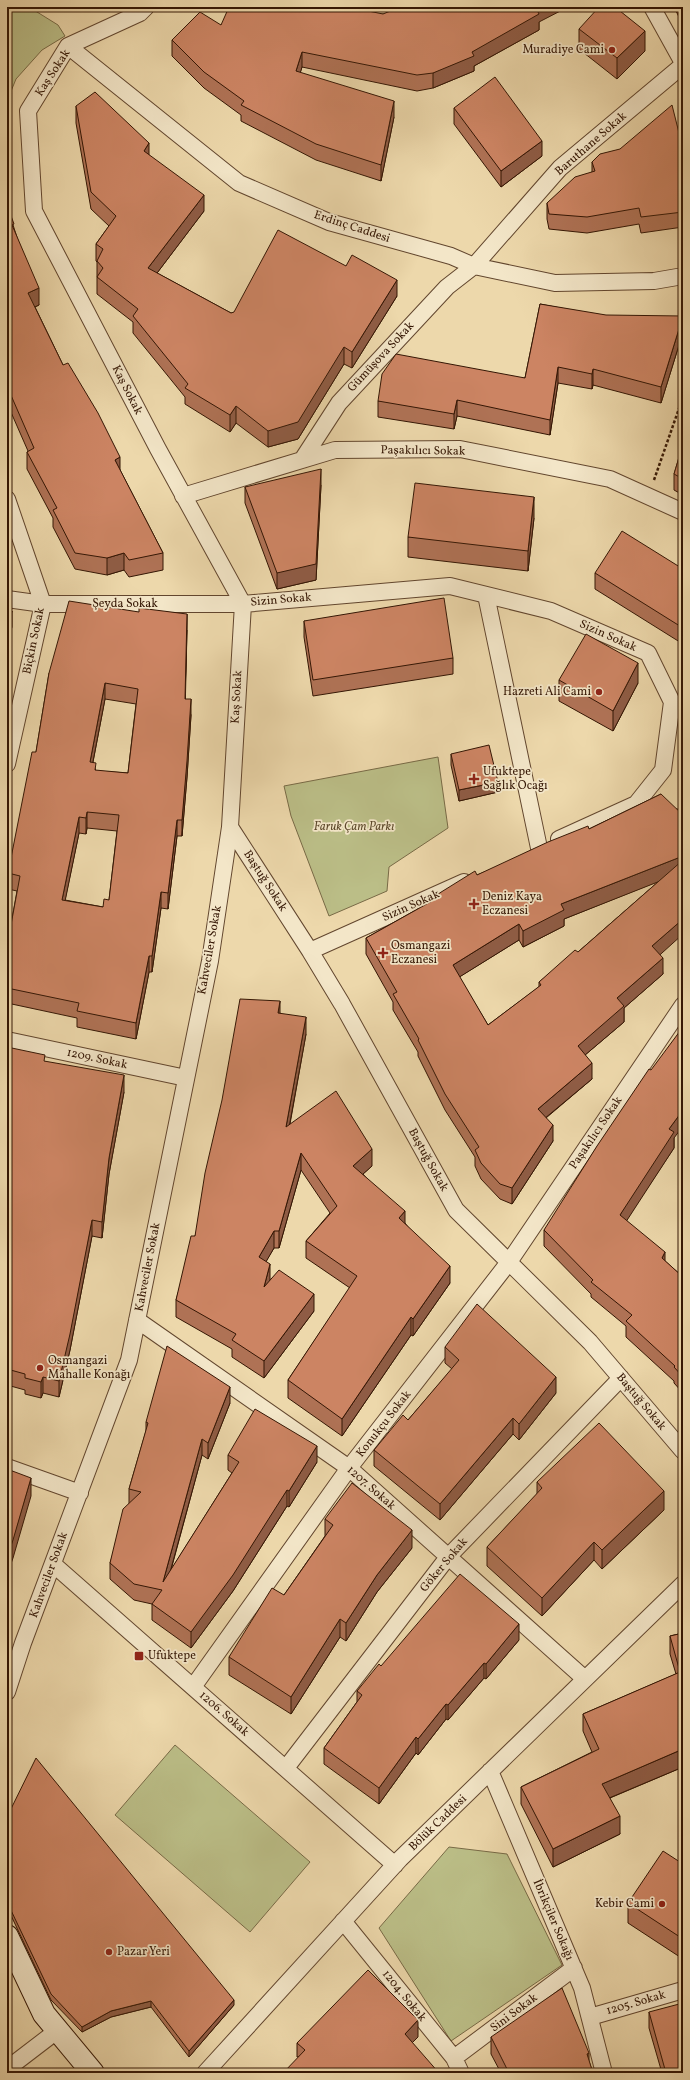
<svg xmlns="http://www.w3.org/2000/svg" width="690" height="2080" font-family="Vollkorn,serif">
  <style>
    .green { fill: #bbbe87; stroke: #786a46 }
    .lines { fill: none; stroke-linecap: round; stroke-linejoin: round }
    .street-casing { stroke: #62462e; stroke-width: 18 }
    .secondary-casing { stroke: #341604; stroke-width: 24 }
    .path { stroke: #341604; stroke-width: 2.5; stroke-dasharray: 3 2; stroke-linecap: butt }
    .street { stroke: #f3e6c8; stroke-width: 16 }
    .secondary { stroke: #f3e6c8; stroke-width: 22 }
    .wall { fill: #af7255; stroke: #341604; fill-rule: evenodd }
    .shaded-wall { fill: #8f5c45; stroke: #341604 }
    .building { fill: #cc8463; stroke: #341604; fill-rule: evenodd }
    .poi-dot { fill: #8f2418; stroke: #f3e6c8; stroke-width: 1.5 }
    .labels { text-anchor: middle; dominant-baseline: central; stroke-width: 3.5; stroke-linejoin: round; paint-order: stroke }
    .poi-label { font-size: 12px; fill: #341604; stroke: #f3e6c8; text-anchor: start }
    .street-label { font-size: 12px; fill: #341604; stroke: #f3e6c8 }
    .park-label { font-size: 12px; font-style: italic; fill: #5c482b; stroke: #f3e6c8 }
  </style>
  <rect width="100%" height="100%" fill="#edd8ab"/>
  <filter id="stains"><feTurbulence type="fractalNoise" baseFrequency=".005" numOctaves="4"/><feColorMatrix values="0 0 0 0 .2 0 0 0 0 .09 0 0 0 0 .02 0 0 0 .5 -.17"/></filter>
  <radialGradient id="worn" r=".72"><stop offset=".6" stop-color="#630" stop-opacity="0"/><stop offset="1" stop-color="#630" stop-opacity=".3"/></radialGradient>
  <path class="green" d="M7,7H29L58,25L65,36L42,50L16,79L7,101Z
    M438,757L448,828L389,867L387,891L329,916L291,816L284,786Z
    M175,1745L310,1862L250,1932L115,1815Z
    M449,1847L507,1854L562,1965L451,2041L379,1928Z"/>
  <g class="lines">
    <defs>
      <path id="street" d="M652,7L683,63
        M68,46L239,183L329,222L451,256L474,266L555,283L654,281L683,276
        M302,460L339,403L447,287L474,266L560,168L683,65
        M183,496L335,450L460,449L610,479L683,512
        M7,499L43,604L7,764
        M486,595L539,848
        M7,599L43,604H243L450,586L551,611L648,653L672,702L663,770L636,804L559,839
        M230,827L310,951L342,1004L456,1210L590,1342L683,1451
        M310,951L464,882
        M7,1040L186,1078
        M137,1320L349,1468L585,1679
        M7,1467L80,1493
        M53,1564L395,1865
        M193,1687L349,1468L509,1262L683,1005
        M7,1692L23,1643L129,1360L210,961L230,827L243,604L158,449L34,211L28,111L68,46L140,13L146,7
        M286,1768L448,1557L621,1378
        M490,1771L582,1988L604,2073
        M343,1921L454,2058L461,2073
        M590,2017L683,1990
        M454,2058L574,1968
        M7,2069L58,2030
        M205,2073L400,1859L683,1584"/>
      <path id="secondary" d="M7,1936L44,2014L93,2073"/>
    </defs>
    <use href="#street" class="street-casing"/>
    <use href="#secondary" class="secondary-casing"/>
    <path class="path" d="M654,480L683,397
      M676,809L683,814"/>
    <use href="#street" class="street"/>
    <use href="#secondary" class="secondary"/>
  </g>
  <path class="wall" d="M674,7H683L682,23Z
    M383,14L539,22V30L474,66V71L433,88L417,91L302,67L300,73L394,117L381,181L316,160L241,121V115L204,88L172,56V40L221,25Z
    M579,29L645,51L617,79L579,49Z
    M76,106L149,155L204,211L157,273L231,313L397,296L352,368L344,364L298,439L268,447L236,423L230,432L185,404V397L133,333V322L97,294V262L96,261V244L109,226L91,209L76,123Z
    M454,108L542,156L501,187L454,124Z
    M683,149V227L641,233L639,224L587,233L549,229L547,219V203L592,172V162Z
    M7,205L14,228L39,305L35,307L63,365L120,470L163,553V570L129,577L124,570L107,575L75,569L53,527V518L27,469V452L28,451L10,410V404L7,396Z
    M540,304L683,332L661,403L593,385L592,389L558,383L550,435L457,416L454,429L378,417V401L525,378Z
    M683,444V495L674,490V474Z
    M321,485L316,580L277,589L245,503V487Z
    M534,518L528,571L408,557V537Z
    M683,569V644L595,589V573Z
    M304,621L453,658V674L313,696L304,637Z
    M187,630L185,699L191,715L187,777L182,836H177L168,909L161,908L152,972H149L136,1039L77,1027V1018L7,1003V941H8L17,891L8,889V873L36,752L49,673ZM105,699L136,704L128,773L96,771L93,762ZM87,828L117,831L109,900L103,907L65,900L79,833L86,834Z
    M559,680L638,683L613,731L559,701Z
    M451,754L498,792L459,801L451,765Z
    M661,794L660,955L663,974L624,1008V1022L585,1055L592,1079L546,1118L553,1141L512,1204L500,1199L481,1179L475,1166V1157L445,1110L418,1056V1052L393,1010V1002L366,954V938L430,902V899L477,875L589,829ZM659,881L578,952L539,982V987L488,1025L459,977L519,940L523,947L564,926V919Z
    M280,1013L306,1034L290,1124L372,1166L363,1174L405,1223L450,1283L413,1336L411,1335L342,1436L288,1398V1380L350,1288L306,1258V1241L330,1213L301,1170L279,1248H274L266,1261L270,1280L314,1311L264,1378L232,1357V1349L176,1317V1300L195,1236Z
    M7,1047L124,1092L109,1174L102,1238L92,1236L70,1350L59,1397L43,1393L41,1398L25,1394V1390L7,1385Z
    M674,1138V1148L626,1220L665,1261L683,1277V1393L674,1383V1381L626,1337V1326L591,1297V1294L544,1246V1230Z
    M445,1347L556,1393L519,1440L513,1434L440,1520L374,1466V1450L408,1420L452,1369L445,1363Z
    M230,1403L208,1459L202,1455L171,1570L232,1473L228,1470V1455L317,1462L289,1507L287,1506L233,1591L191,1648L152,1620V1604L134,1600L110,1579V1563L129,1504V1489L146,1431V1422Z
    M537,1482L664,1510L602,1569L594,1560L542,1616L487,1566V1547L537,1494Z
    M325,1519L412,1548L377,1592L346,1641L340,1637L291,1714L229,1675V1657L284,1595L325,1536Z
    M683,1633V1767L610,1798L620,1834L553,1867L521,1804V1787L592,1752L583,1731V1714L676,1674L670,1654V1636Z
    M519,1640L486,1679L484,1678L448,1720L446,1719L418,1755L416,1753L379,1804L324,1764V1748L357,1702V1691L381,1666Z
    M7,1817L234,2005L189,2057L151,2007L111,2017L82,2032L51,2000L7,1907Z
    M683,1864V1959L628,1923V1903Z
    M649,2012L683,2073H662L649,2028Z
    M418,2037L297,2057V2043Z
    M491,2037L589,2061L593,2073H501L491,2054Z"/>
  <path class="shaded-wall" d="M538,7H568L539,22V30L474,66V71L433,88V73L472,52Z
    M683,7V23H682V8Z
    M645,31V51L617,79V58Z
    M302,52V67L296,87V71Z
    M394,101V117L381,181V165Z
    M542,141V156L501,187V171Z
    M149,143V160L144,151Z
    M204,195V211L148,285V268Z
    M397,280V296L352,368V352Z
    M39,288V305L28,310V293Z
    M683,316V332L661,403V387Z
    M344,347V364L298,439L268,447V431Z
    M558,367V383L550,435V420Z
    M593,369V385L592,389V374Z
    M457,400V416L454,429V414Z
    M236,406V423L230,432V415Z
    M120,457V474L115,460Z
    M321,469V485L316,580L277,589V573Z
    M534,497V518L528,571V551Z
    M124,553V570L107,575V558Z
    M12,611V627L7,644V629Z
    M187,614V630L185,715V699Z
    M638,663V683L613,731V711Z
    M105,683V699L90,777V762Z
    M191,699V715L187,777L182,836V820Z
    M498,782V792L459,801V790Z
    M87,812V828L86,834V818Z
    M79,817V833L62,916V900Z
    M177,820V836L168,909V893Z
    M683,856V872L564,919V926L523,947V931L561,904Z
    M161,892V908L152,972V956Z
    M683,919V934L652,962V946Z
    M519,924V940L453,981V965Z
    M149,956V972L136,1039V1023Z
    M663,958V974L624,1008V1022L578,1061V1046L617,998Z
    M280,1001V1018L278,1013Z
    M306,1017V1034L286,1144V1127Z
    M592,1063V1079L538,1124V1109Z
    M124,1075V1092L109,1174L102,1238V1222L109,1158Z
    M683,1110V1126L674,1138V1148L620,1231V1215L669,1129Z
    M553,1125V1141L512,1204V1188Z
    M372,1149V1166L353,1183V1166Z
    M301,1153V1170L279,1248V1231Z
    M405,1211V1228L399,1218Z
    M92,1220V1236L70,1350L59,1397V1381Z
    M274,1231V1248L259,1274V1257Z
    M665,1252V1268L662,1258Z
    M270,1264V1281L264,1287Z
    M450,1266V1283L413,1336V1319Z
    M314,1294V1311L264,1378V1361Z
    M411,1317V1335L342,1436V1419Z
    M43,1377V1393L41,1398V1382Z
    M556,1377V1393L519,1440V1424Z
    M230,1387V1403L208,1459V1443Z
    M513,1418V1434L440,1520V1504Z
    M202,1439V1455L163,1598V1582Z
    M317,1446V1462L289,1507V1491Z
    M31,1478V1496L13,1558L7,1575V1558Z
    M287,1490V1506L233,1591L191,1648V1632Z
    M664,1491V1510L602,1569V1550Z
    M412,1530V1548L377,1592L346,1641V1623L377,1575Z
    M594,1542V1560L542,1616V1598Z
    M340,1619V1637L291,1714V1697Z
    M519,1624V1640L486,1679V1664Z
    M484,1663V1678L448,1720V1705Z
    M446,1704V1719L418,1755V1739Z
    M416,1737V1753L379,1804V1788Z
    M683,1749V1767L602,1801V1784Z
    M620,1816V1834L553,1867V1849Z
    M234,2000V2005L189,2057V2051Z
    M151,2001V2007L111,2017L82,2032V2027L111,2011Z
    M418,2020V2037L405,2050V2034Z
    M589,2053V2070L587,2054Z"/>
  <path class="building" d="M229,7H349L383,14L400,7H538L536,8L539,14L472,52L474,56L433,73L417,75L302,52L296,71L394,101L381,165L316,144L241,105L244,101L204,72L172,40L200,12L221,25Z
    M599,7H615L645,31L617,58L579,29Z
    M495,77L542,141L501,171L454,108Z
    M95,92L149,143L144,151L204,195L148,268L231,313L234,312L278,230L346,266L352,255L397,280L352,352L344,347L298,422L268,431L236,406L230,415L185,388L188,384L133,316L138,309L97,277L103,268L97,261L103,249L96,244L116,216L91,192L76,106Z
    M672,105L683,149V212L641,217L639,208L587,217L549,214L547,203L575,177L595,171L592,162L600,154L620,149Z
    M7,205L14,224L12,225L39,288L28,293L63,365L68,363L98,413L120,457L115,460L163,553L129,560L124,553L107,558L75,553L53,510L57,508L27,452L34,448L10,393L11,392L7,379Z
    M540,304L606,315L683,316L661,387L593,369L592,374L558,367L550,420L457,400L454,414L378,401L382,374L396,354L525,378Z
    M683,444V479L674,474Z
    M321,469L316,564L277,573L245,487Z
    M415,483L534,497L528,551L408,537Z
    M622,531L683,569V628L595,573Z
    M444,598L453,658L313,680L304,621Z
    M69,601L139,612V608L187,614L185,699H191L187,761L182,820H177L168,893L161,892L152,956H149L136,1023L77,1011L79,1003L7,988V941H8L20,876L8,873L32,752H36L49,673ZM105,683L138,689L128,773L95,770L96,763L90,762ZM87,812L119,815L109,900L104,899L103,907L62,900L79,817L86,818Z
    M7,611H12L7,629Z
    M586,634L638,663L613,711L559,680Z
    M489,745L498,782L459,790L451,754Z
    M661,794L683,815V856L561,904L564,910L523,931L519,924L453,965L488,1025L541,985L539,982L575,950L578,952L683,860V919L652,946L663,958L617,998L624,1006L578,1046L592,1063L538,1109L553,1125L512,1188L500,1184L481,1163L475,1150L479,1147L445,1094L418,1040L419,1039L393,994L397,992L366,938L432,901L430,899L475,871L477,875L548,842L588,826L589,829Z
    M240,999L280,1001L278,1013L306,1017L286,1127L336,1091L372,1149L353,1166L405,1211L399,1218L450,1266L413,1319L411,1317L342,1419L288,1380L357,1276L306,1241L337,1206L301,1153L279,1231H274L259,1257L270,1264L264,1287L279,1270L314,1294L264,1361L232,1340L236,1334L176,1300L191,1236H195L205,1173L222,1100Z
    M683,1027V1110L669,1129L674,1132L620,1215L665,1252L662,1258L683,1277V1377L674,1367L675,1366L626,1321L632,1315L591,1282L593,1280L544,1230L597,1146L649,1069L651,1070Z
    M7,1047L45,1055L44,1061L124,1075L109,1158L102,1222L92,1220L70,1334L59,1381L43,1377L41,1382L25,1378V1374L7,1369Z
    M477,1304L556,1377L519,1424L513,1418L440,1504L374,1450L403,1415L408,1420L459,1360L445,1347Z
    M167,1346L230,1387L208,1443L202,1439L163,1582L239,1462L228,1455L255,1409L317,1446L289,1491L287,1490L233,1575L191,1632L152,1604L162,1590L134,1584L110,1563L123,1509L141,1492L129,1489L148,1423L146,1422Z
    M599,1423L664,1491L602,1550L594,1542L542,1598L487,1547L542,1488L537,1482Z
    M7,1469L31,1478L13,1540L7,1558Z
    M352,1483L412,1530L377,1575L346,1623L340,1619L291,1697L229,1657L272,1588L284,1595L333,1525L325,1519Z
    M460,1574L519,1624L486,1664L484,1663L448,1705L446,1704L418,1739L416,1737L379,1788L324,1748L362,1695L357,1691L379,1664L381,1666Z
    M683,1633V1749L602,1784L620,1816L553,1849L521,1787L599,1749L583,1714L680,1672L670,1636Z
    M36,1758L234,2000L189,2051L151,2001L111,2011L82,2027L51,1994L7,1902V1817Z
    M663,1851L683,1864V1939L628,1903Z
    M368,1970L418,2020L405,2034L439,2073H283L305,2050L297,2043Z
    M562,1988L589,2053L587,2054L593,2073H509L491,2037Z
    M683,2003V2073H666L649,2012Z"/>
  <g class="poi-dot">
    <circle cx="612" cy="50" r="4"/>
    <circle cx="599" cy="692" r="4"/>
    <path d="M472 773h4v4h4v4h-4v4h-4v-4h-4v-4h4z"/>
    <path d="M472 898h4v4h4v4h-4v4h-4v-4h-4v-4h4z"/>
    <path d="M381 947h4v4h4v4h-4v4h-4v-4h-4v-4h4z"/>
    <circle cx="40" cy="1368" r="4"/>
    <rect x="134" y="1651" width="10" height="10" rx="2"/>
    <circle cx="662" cy="1904" r="4"/>
    <circle cx="109" cy="1952" r="4"/>
  </g>
  <g class="labels">
    <g class="poi-label">
      <text x="604" y="50" text-anchor="end">Muradiye Cami</text>
      <text x="591" y="692" text-anchor="end">Hazreti Ali Cami</text>
      <text x="483" y="772">Ufuktepe<tspan x="483" dy="14">Sağlık Ocağı</tspan></text>
      <text x="482" y="897">Deniz Kaya<tspan x="482" dy="14">Eczanesi</tspan></text>
      <text x="391" y="946">Osmangazi<tspan x="391" dy="14">Eczanesi</tspan></text>
      <text x="48" y="1361">Osmangazi<tspan x="48" dy="14">Mahalle Konağı</tspan></text>
      <text x="148" y="1656">Ufuktepe</text>
      <text x="654" y="1904" text-anchor="end">Kebir Cami</text>
      <text x="117" y="1952">Pazar Yeri</text>
    </g>
    <g class="street-label">
      <text transform="translate(53 73) rotate(-57)">Kaş Sokak</text>
      <text transform="translate(591 144) rotate(-41)">Baruthane Sokak</text>
      <text transform="translate(352 227) rotate(18)">Erdinç Caddesi</text>
      <text transform="translate(381 357) rotate(-47)">Gümüşova Sokak</text>
      <text transform="translate(127 390) rotate(63)">Kaş Sokak</text>
      <text transform="translate(423 451) rotate(1)">Paşakılıcı Sokak</text>
      <text transform="translate(281 600) rotate(-5)">Sizin Sokak</text>
      <text x="125" y="604">Şeyda Sokak</text>
      <text transform="translate(608 636) rotate(24)">Sizin Sokak</text>
      <text transform="translate(34 641) rotate(-78)">Biçkin Sokak</text>
      <text transform="translate(237 697) rotate(-87)">Kaş Sokak</text>
      <text transform="translate(265 881) rotate(57)">Baştuğ Sokak</text>
      <text transform="translate(411 906) rotate(-24)">Sizin Sokak</text>
      <text transform="translate(210 950) rotate(-80)">Kahveciler Sokak</text>
      <text transform="translate(97 1059) rotate(12)">1209. Sokak</text>
      <text transform="translate(596 1133) rotate(-56)">Paşakılıcı Sokak</text>
      <text transform="translate(428 1160) rotate(61)">Baştuğ Sokak</text>
      <text transform="translate(148 1267) rotate(-79)">Kahveciler Sokak</text>
      <text transform="translate(641 1402) rotate(50)">Baştuğ Sokak</text>
      <text transform="translate(384 1424) rotate(-52)">Konukçu Sokak</text>
      <text transform="translate(371 1488) rotate(41)">1207. Sokak</text>
      <text transform="translate(444 1565) rotate(-50)">Göker Sokak</text>
      <text transform="translate(49 1575) rotate(-70)">Kahveciler Sokak</text>
      <text transform="translate(224 1714) rotate(41)">1206. Sokak</text>
      <text transform="translate(438 1823) rotate(-44)">Bölük Caddesi</text>
      <text transform="translate(553 1920) rotate(67)">İbrikçiler Sokağı</text>
      <text transform="translate(404 1996) rotate(51)">1204. Sokak</text>
      <text transform="translate(636 2003) rotate(-16)">1205. Sokak</text>
      <text transform="translate(514 2013) rotate(-37)">Sini Sokak</text>
    </g>
    <g class="park-label">
      <text x="354" y="827">Faruk Çam Parkı</text>
    </g>
  </g>
  <rect width="690" height="2080" fill="none" stroke="#edd8ab" stroke-width="24"/>
  <rect x="8" y="8" width="674" height="2064" fill="none" stroke="#341604" stroke-width="2"/>
  <rect x="12" y="12" width="666" height="2056" fill="none" stroke="#341604"/>
  <rect width="100%" height="100%" filter="url(#stains)"/>
  <rect width="100%" height="100%" fill="url(#worn)"/>
</svg>
